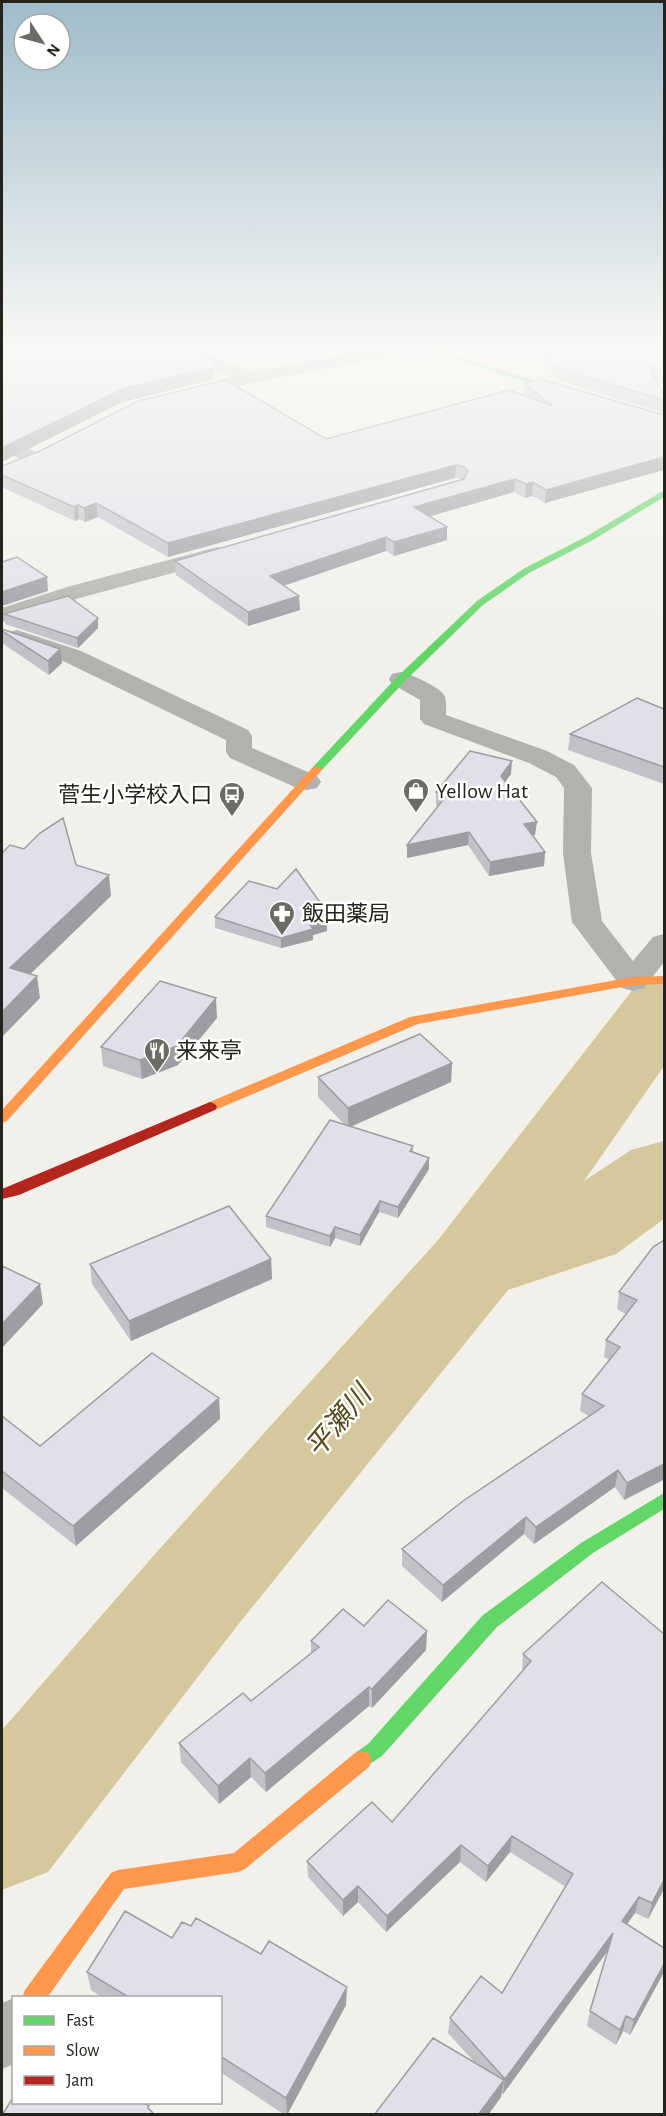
<svg xmlns="http://www.w3.org/2000/svg" width="666" height="2116" font-family="'Alegreya Sans','Noto Sans JP',sans-serif">
  <style>
    .lines { fill: none; stroke-linecap: round; stroke-linejoin: round }
    .river { fill: #d5c89c; fill-rule: evenodd }
    .street { fill: #b1b1ae; fill-rule: evenodd }
    .fast { fill: #63d668; fill-rule: evenodd }
    .slow { fill: #ff974d; fill-rule: evenodd }
    .jam { fill: #b3261e; fill-rule: evenodd }
    .wall { fill: #c2c1c8 }
    .shaded-wall { fill: #9e9da2 }
    .building { fill: #e1e0e8; stroke: #9e9da2; stroke-width: 1.5 }
    .labels { text-anchor: middle; dominant-baseline: central; stroke-width: 5; stroke-linejoin: round; paint-order: stroke }
    .poi-label { font-size: 22px; fill: #24231e; stroke: #fff; text-anchor: start }
    .near-water-label { font-size: 28px; font-style: italic; fill: #574a1b; stroke: #fff }
  </style>
  <rect width="100%" height="100%" fill="#f2f0ea"/>
  <g class="lines">
    <path class="river" d="M664,980V1066L584,1181L631,1150L664,1141V1219L616,1254L508,1290L237,1626L48,1872L2,1890V1730L155,1554L438,1240L634,988Z"/>
    <path class="street" d="M171,351H197L252,372L362,351H400L397,355L391,356L252,383L188,400L181,398L179,394L181,390L232,377L174,355Z
      M2,437L40,454L43,458L40,462H26L2,450Z
      M217,547L225,549L228,554L225,559L83,597L2,622V608L67,587Z
      M17,630L81,651L248,730L252,736V748L317,776L321,782L317,788L307,790L297,788L230,758L226,752V740L63,661L9,642L5,637L9,632Z
      M401,672C410,674 440,687 444,695C447,700 446,709 446,715L547,751L574,765L592,788L591,853L602,921L633,961L653,937L664,934V962L644,988L633,991L622,988L572,922L563,853L564,788L556,777L529,763L424,724L420,719V700L392,684L389,679L392,674Z
      M14,1998V2064L2,2069V2003Z"/>
    <path class="fast" d="M428,351H440L578,394L571,396Z
      M661,492H664V497L593,540L529,573L483,605L405,681L321,771H313V767L397,677L477,601L523,569L587,536Z
      M664,1493V1509L593,1553L497,1627L382,1756L362,1769L355,1767L352,1760L355,1753L368,1744L483,1615L581,1543Z"/>
    <path class="slow" d="M317,766L322,769L321,771L7,1121L2,1123V1110L313,767Z
      M664,976V984L633,985L418,1024L215,1110H205L203,1107L205,1104L410,1017L633,977Z
      M362,1751L369,1753L372,1760L369,1767L245,1869L238,1872L124,1889L47,1998H22L25,1990L111,1873L118,1870L234,1853L355,1753Z"/>
    <path class="jam" d="M210,1102L215,1104L217,1107L215,1110L19,1195L2,1199V1189Z"/>
  </g>
  <path class="wall" d="M204,351H212V354Z
    M541,351H664V383L656,380L664,395V413L560,381L541,363Z
    M524,384L664,415L545,503L532,496L525,498L514,492L429,516L447,540L394,556L386,551L284,586L300,610L248,626L176,575L175,561L462,479L455,478L168,557L98,517L85,522L79,519L75,521L2,487V475L326,439L523,395Z
    M4,614L98,628L78,648L5,624Z
    M2,629L62,663L49,675L2,643Z
    M664,709V784L568,750L570,734Z
    M511,774L505,782L535,835L533,836L545,852L544,866L489,876L468,845L407,858V845L438,806L436,805V792Z
    M329,915V925L327,926V931L313,935V940L281,948L215,928V917Z
    M217,1018L178,1065L142,1079L103,1066L101,1047Z
    M452,1063L451,1082L350,1126L413,1146V1152L429,1169L398,1218L379,1212L360,1246L335,1238L330,1247L266,1227V1216L345,1125L318,1097V1077Z
    M664,1240V1481L663,1480L624,1500L615,1487L534,1544L524,1534L442,1602L402,1566V1549L589,1416L580,1411L582,1394L609,1360L604,1357L606,1340L626,1314L617,1309L619,1292Z
    M271,1259L272,1279L131,1341L92,1284L90,1264Z
    M219,1398L220,1419L76,1546L2,1488V1416L40,1446Z
    M364,1626L427,1631L426,1650L372,1708L369,1706L266,1792L251,1777L219,1804L181,1762L179,1743L251,1701L311,1653V1641Z
    M664,1634V1889L648,1919L635,1913L627,1924L664,1948V1972L630,2035L623,2031L616,2045L587,2026L590,2011L607,1952L503,2094L502,2093L501,2097L488,2115H374L475,2063L448,2033L450,2018L502,1993L566,1887L510,1852L486,1882L460,1862L386,1932L358,1902L343,1916L308,1877L307,1861L392,1822L522,1672L523,1654Z
    M87,1972L346,2005L287,2115H285L220,2072V1998H103L91,1990Z"/>
  <path class="shaded-wall" d="M214,367L215,379L123,402L2,462V448L122,389Z
    M664,457V470L545,503L546,490Z
    M456,465L455,478L168,557V543Z
    M515,479L514,492L414,521V507Z
    M533,482L532,496L525,498L526,484Z
    M96,503L98,517L85,522L84,508Z
    M78,505L79,519L75,521L74,507Z
    M447,527V540L394,556V542Z
    M386,537V551L270,590V576Z
    M47,577L48,591L2,606V592Z
    M299,596L300,610L248,626V612Z
    M98,618V628L78,648L77,638Z
    M60,649L62,663L49,675L48,661Z
    M512,761L511,774L500,789L501,776Z
    M537,822L535,835L523,837L524,824Z
    M469,832L468,845L407,858V845Z
    M545,852L544,866L489,876L490,862Z
    M109,875L111,896L14,990L10,968Z
    M329,915V925L327,926V931L313,935V940L281,948V938L310,925L324,916Z
    M37,976L40,998L2,1037V1012Z
    M216,998L217,1018L178,1065L142,1079L140,1060Z
    M452,1063L451,1082L348,1128V1108Z
    M429,1158V1169L398,1218V1207Z
    M380,1201L379,1212L360,1246V1235Z
    M335,1227V1238L330,1247V1236Z
    M271,1259L272,1279L131,1341L129,1321Z
    M40,1284L43,1304L2,1348V1324Z
    M219,1398L220,1419L76,1546L73,1526Z
    M664,1464V1473L663,1480L624,1500L627,1483Z
    M618,1470L615,1487L534,1544L536,1527Z
    M526,1517L524,1534L442,1602L443,1585Z
    M427,1631L426,1650L372,1708V1689Z
    M369,1687V1706L266,1792L265,1773Z
    M250,1758L251,1777L219,1804L218,1786Z
    M512,1836L510,1852L486,1882L488,1866Z
    M461,1845L460,1862L386,1932L387,1916Z
    M664,1880V1889L648,1919L652,1903Z
    M358,1886V1902L343,1916V1900Z
    M639,1897L635,1913L618,1936L622,1921Z
    M613,1933L609,1949L503,2094L505,2079Z
    M664,1964V1972L630,2035L634,2020Z
    M347,1987L346,2005L287,2115L286,2098Z
    M626,2016L623,2031L616,2045L620,2030Z
    M504,2080L501,2097L488,2115H478Z"/>
  <path class="building" d="M2,351H189L214,360V367L122,389L2,448Z
    M542,351H664V370L648,365L664,395V400L561,369Z
    M540,379L664,415V457L546,490L533,482L526,484L515,479L414,507L447,527L394,542L386,537L270,576L299,596L248,612L175,561L464,479L468,471L464,467L456,465L168,543L96,503L84,508L78,505L74,507L2,475V466L40,451L138,401L226,380L326,439L509,390L553,406L524,384Z
    M17,557L47,577L2,592V562Z
    M68,596L98,618L77,638L4,614Z
    M2,629L60,649L48,661L2,631Z
    M637,698L664,709V767L570,734Z
    M470,751L512,761L501,776L537,822L524,824L545,852L490,862L469,832L407,845L447,795L436,792Z
    M63,818L76,865L109,875L10,968L37,976L2,1012V853L10,845L24,849L40,833Z
    M296,869L329,915L324,916L327,920L310,925L313,929L281,938L215,917L249,881L277,889Z
    M160,981L216,998L177,1046L140,1060L101,1047Z
    M420,1034L452,1063L348,1108L318,1077Z
    M330,1120L413,1146L410,1151L429,1158L398,1207L380,1201L360,1235L335,1227L330,1236L266,1216Z
    M229,1206L271,1259L129,1321L90,1264Z
    M664,1240V1464L627,1483L618,1470L536,1527L526,1517L443,1585L402,1549L463,1501L604,1406L582,1394L620,1347L606,1340L637,1300L619,1292L653,1247Z
    M2,1266L40,1284L2,1324Z
    M152,1353L219,1398L73,1526L2,1471V1416L40,1446Z
    M602,1582L664,1634V1880L652,1903L639,1897L622,1921L664,1948V1964L634,2020L626,2016L620,2030L590,2011L613,1933L505,2079L450,2018L481,1976L502,1993L573,1874L512,1836L488,1866L461,1845L387,1916L358,1886L343,1900L307,1861L372,1802L392,1822L531,1661L523,1654Z
    M388,1600L427,1631L372,1689L369,1687L265,1773L250,1758L218,1786L179,1743L243,1693L251,1701L319,1647L311,1641L343,1609L364,1626Z
    M125,1911L172,1938L182,1922L191,1926L196,1918L261,1954L269,1941L347,1987L286,2098L220,2056V1998H130L87,1972Z
    M433,2038L504,2080L478,2115H374Z
    M14,2096V2103H144L149,2106L148,2108L155,2115H2Z"/>
  <linearGradient id="sky" x2="0" y2="1"><stop stop-color="#a0bcca"/><stop offset="0.54" stop-color="#f9f8f6"/><stop offset="1" stop-color="#f9f8f6" stop-opacity="0"/></linearGradient>
  <rect width="666" height="647" fill="url(#sky)"/>
  <defs>
    <symbol id="shop-pin" viewBox="-11 -11 22 30"><path d="M0 17L-7.5 6A9.5 9.5 0 1 1 7.5 6Z" fill="#6c6b65" stroke="#fff"/><path d="M-5-2.5h2.3a2.7 3.5 0 0 1 5.4 0H5L5.5 6h-11ZM-1.5-2.5h3a1.5 2.3 0 0 0-3 0Z" fill="#fff"/></symbol>
    <symbol id="bus-pin" viewBox="-11 -11 22 30"><path d="M0 17L-7.5 6A9.5 9.5 0 1 1 7.5 6Z" fill="#6c6b65" stroke="#fff"/><path d="M-5-6H5V4H4V6H2V4H-2V6H-4V4H-5ZM-3.5-4V0h7V-4ZM-3.5 1.2v1.5H-2V1.2ZM2 1.2v1.5H3.5V1.2Z" fill="#fff"/></symbol>
    <symbol id="pharmacy-pin" viewBox="-11 -11 22 30"><path d="M0 17L-7.5 6A9.5 9.5 0 1 1 7.5 6Z" fill="#6c6b65" stroke="#fff"/><path d="M-2-6h4v4h4v4h-4v4h-4v-4h-4v-4h4Z" fill="#fff"/></symbol>
    <symbol id="restaurant-pin" viewBox="-11 -11 22 30"><path d="M0 17L-7.5 6A9.5 9.5 0 1 1 7.5 6Z" fill="#6c6b65" stroke="#fff"/><path d="M-5-6h1v4h1v-4h1v4h1v-4h1v5L-1.5 .5V6h-2V.5L-5-1ZM5-6V6H3V1.5H1.5Q1.5-4 5-6Z" fill="#fff"/></symbol>
  </defs>
  <g fill-rule="evenodd">
    <use href="#shop-pin" x="401" y="776" width="30" height="40"/>
    <use href="#bus-pin" x="217" y="780" width="30" height="40"/>
    <use href="#pharmacy-pin" x="267" y="899" width="30" height="40"/>
    <use href="#restaurant-pin" x="142" y="1036" width="30" height="40"/>
  </g>
  <g class="labels">
    <g class="poi-label">
      <text x="436" y="791">Yellow Hat</text>
      <text x="212" y="795" text-anchor="end">菅生小学校入口</text>
      <text x="302" y="914">飯田薬局</text>
      <text x="176" y="1051">来来亭</text>
    </g>
    <g class="near-water-label">
      <text transform="translate(339 1422) rotate(-50)">平瀬川</text>
    </g>
  </g>
  <rect width="666" height="2116" fill="none" stroke="#24231e" stroke-width="6"/>
  <rect x="12" y="1996" width="210" height="108" fill="#ffffff" stroke="#a7a7a5" stroke-width="1.5"/>
  <rect x="24" y="2016" width="30" height="9" fill="#63d668" stroke="#a7a7a5" stroke-width="1.5"/>
  <text x="66" y="2026" font-size="18" fill="#24231e">Fast</text>
  <rect x="24" y="2046" width="30" height="9" fill="#ff974d" stroke="#a7a7a5" stroke-width="1.5"/>
  <text x="66" y="2056" font-size="18" fill="#24231e">Slow</text>
  <rect x="24" y="2076" width="30" height="9" fill="#b3261e" stroke="#a7a7a5" stroke-width="1.5"/>
  <text x="66" y="2086" font-size="18" fill="#24231e">Jam</text>
  <g transform="translate(42 42) rotate(126)"><circle r="28" fill="#ffffff" stroke="#a7a7a5" stroke-width="1.5"/>
  <path d="M0-4.5L10 22L0 15L-10 22Z" fill="#6c6b65"/>
  <text y="-9" font-size="16" font-weight="bold" text-anchor="middle" fill="#24231e">N</text>
  </g>
</svg>
